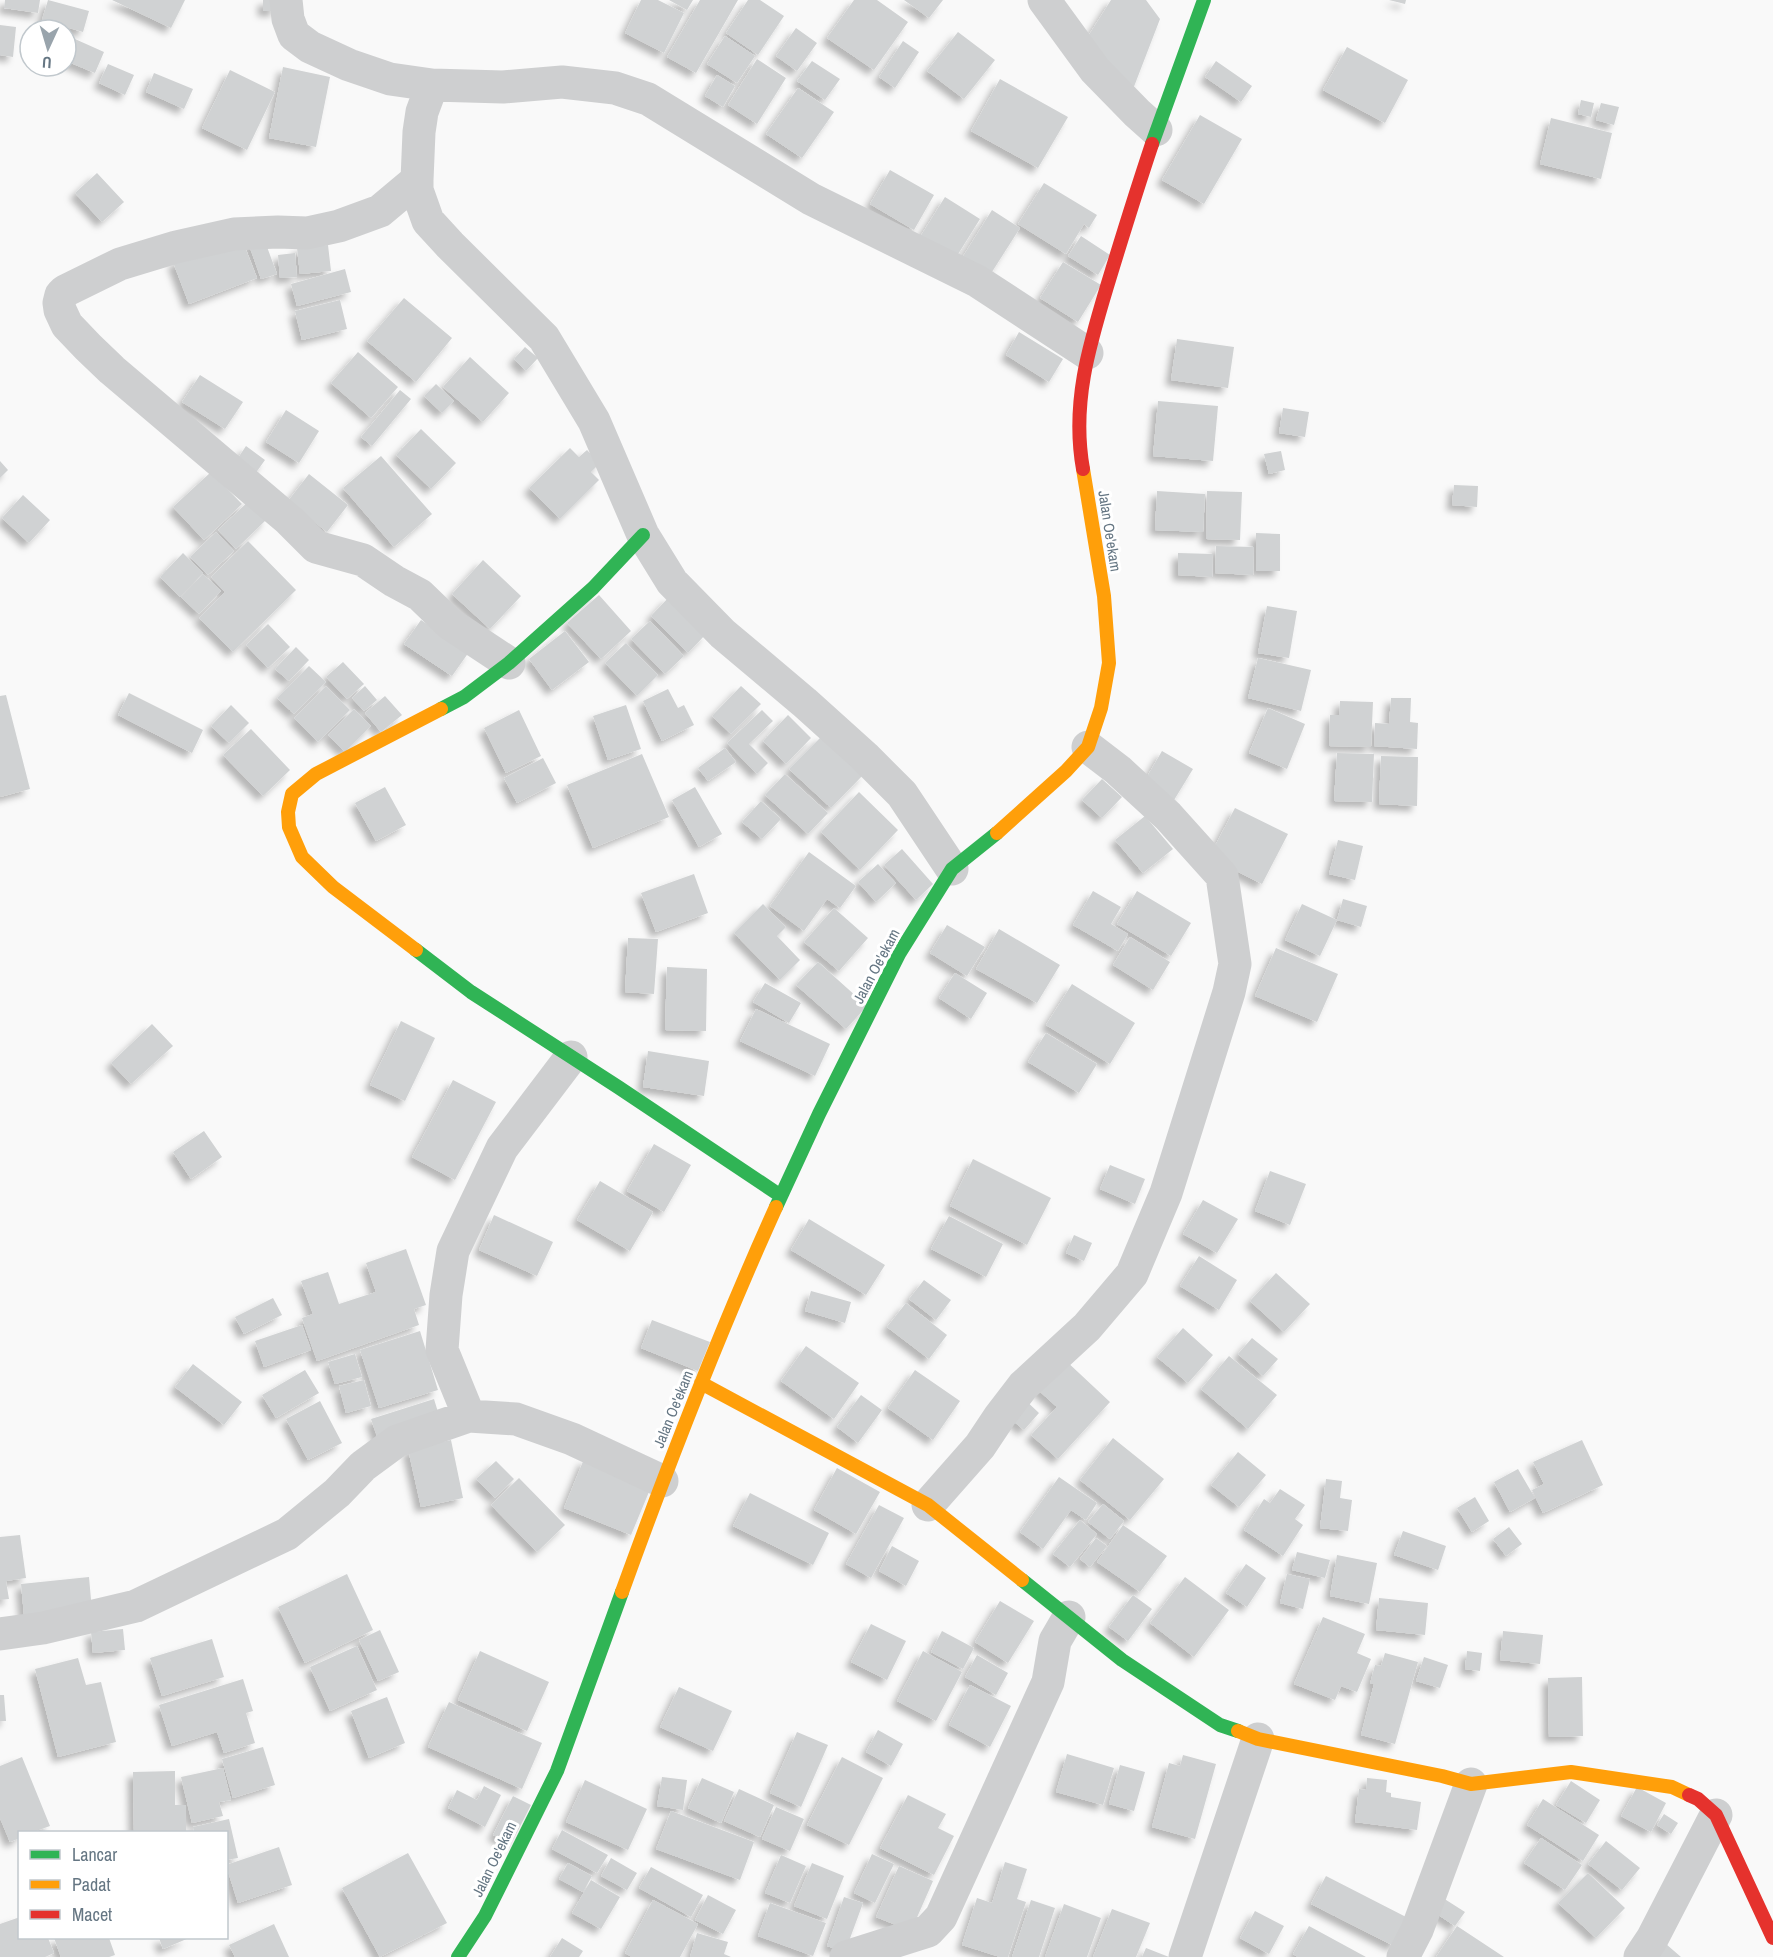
<svg xmlns="http://www.w3.org/2000/svg" width="1773" height="1957" font-family="'Archivo Narrow',sans-serif">
  <style>
    .building { fill: #d0d2d3; filter: url(#shadow) }
    .lines { fill: none; stroke-linecap: round; stroke-linejoin: round }
    .street { stroke: #cecfd0; stroke-width: 33 }
    .fast { stroke: #30b455; stroke-width: 14 }
    .slow { stroke: #ff9f0a; stroke-width: 14 }
    .jam { stroke: #e5322d; stroke-width: 14 }
    .labels { text-anchor: middle; dominant-baseline: central; stroke-width: 6; stroke-linejoin: round; paint-order: stroke }
    .street-label { font-size: 15px; fill: #657683; stroke: #fff }
  </style>
  <defs>
    <filter id="shadow"><feDropShadow dx="-5.5" dy="5.5" stdDeviation="3" flood-color="#0004"/></filter>
  </defs>
  <rect width="100%" height="100%" fill="#f9f9f9"/>
  <path class="building" d="M5,0H40L38,13L4,8Z
    M48,0L89,11L83,32L42,20Z
    M112,0H185L171,28Z
    M263,0H277L276,11H263Z
    M641,0H658L684,13L664,53L625,33Z
    M669,0H693L687,10Z
    M700,0H738L696,73L667,57Z
    M748,0H760L784,16L758,55L726,33Z
    M854,0H877L908,22L874,70L827,38Z
    M904,0H943L929,18Z
    M1111,0H1146L1160,19L1130,97L1087,38Z
    M1389,0H1406L1405,4Z
    M0,25L16,27L13,57L0,55Z
    M796,28L817,43L797,71L776,56Z
    M958,32L995,60L964,99L927,71Z
    M66,35L104,52L95,73L66,61Z
    M725,36L755,56L737,83L707,64Z
    M903,41L919,52L895,88L879,77Z
    M1347,47L1408,80L1385,123L1323,90Z
    M757,59L786,78L757,124L728,105Z
    M812,61L840,79L825,100L797,81Z
    M1216,61L1252,86L1241,102L1205,77Z
    M108,64L134,75L125,95L99,83Z
    M283,67L330,77L316,147L269,138Z
    M230,70L275,92L247,150L202,128Z
    M154,73L193,89L184,109L146,92Z
    M717,75L735,86L723,107L705,96Z
    M1000,79L1068,117L1038,168L971,131Z
    M798,88L834,112L802,158L766,134Z
    M1581,100L1594,103L1591,117L1578,114Z
    M1601,103L1619,107L1614,125L1596,120Z
    M1200,115L1242,139L1204,204L1162,180Z
    M1551,118L1612,133L1601,179L1540,164Z
    M890,170L934,195L914,230L870,204Z
    M97,173L124,202L102,222L75,193Z
    M1044,183L1097,215L1089,228L1084,224L1066,254L1018,224Z
    M945,197L980,219L955,259L920,237Z
    M992,210L1020,228L990,275L962,258Z
    M263,236L277,274L261,279L248,242Z
    M1081,236L1110,255L1098,275L1068,256Z
    M241,237L257,278L189,304L173,262Z
    M328,245L331,271L300,274L297,248Z
    M295,253L297,277L280,278L278,255Z
    M1063,262L1101,285L1078,322L1040,298Z
    M345,269L351,292L297,306L291,284Z
    M404,298L452,338L416,382L367,341Z
    M340,300L347,329L302,340L295,311Z
    M1019,332L1063,359L1049,382L1006,355Z
    M1177,339L1234,347L1228,388L1171,380Z
    M525,347L538,358L526,371L514,359Z
    M358,352L398,387L371,418L331,383Z
    M470,357L509,393L483,422L443,387Z
    M200,375L243,402L225,429L182,402Z
    M436,384L454,401L442,413L424,396Z
    M400,390L411,399L372,446L361,437Z
    M1158,401L1218,406L1213,461L1153,456Z
    M1283,408L1309,412L1305,437L1279,433Z
    M286,410L319,431L299,463L266,442Z
    M421,429L456,463L431,489L396,455Z
    M246,446L265,460L255,474L236,461Z
    M570,448L579,457L587,450L600,463L591,472L599,480L560,519L529,488Z
    M1281,451L1285,470L1269,474L1264,454Z
    M381,456L432,514L394,547L343,488Z
    M0,461L8,470L0,478Z
    M211,472L242,504L204,540L173,507Z
    M309,474L348,505L327,532L288,501Z
    M1454,485L1478,486L1477,507L1452,505Z
    M1157,491L1205,494L1203,532L1155,530Z
    M1207,491L1242,492L1240,540L1206,539Z
    M23,495L50,520L29,543L2,518Z
    M250,500L267,519L236,549L218,530Z
    M216,532L234,551L208,575L190,557Z
    M1256,533L1280,534V571H1256Z
    M248,541L296,590L233,652L199,618L225,592L211,577Z
    M1216,546L1254,547L1253,575L1215,573Z
    M183,553L203,573L180,597L160,577Z
    M1178,553L1213,554L1212,577L1178,575Z
    M483,560L521,596L490,629L452,594Z
    M203,574L221,591L199,614L181,597Z
    M599,595L631,631L601,659L567,623Z
    M669,597L706,634L688,653L651,616Z
    M1267,606L1297,611L1289,658L1258,653Z
    M421,620L469,652L452,676L404,644Z
    M650,621L684,656L665,674L631,639Z
    M268,624L290,647L268,668L246,645Z
    M565,631L589,662L552,690L529,659Z
    M626,643L658,675L637,696L605,663Z
    M296,647L309,660L289,681L275,669Z
    M1258,658L1311,670L1301,711L1248,698Z
    M343,662L364,684L347,699L326,677Z
    M309,666L326,682L294,714L277,698Z
    M326,686L350,710L318,742L294,718Z
    M365,686L377,700L364,711L352,698Z
    M741,686L761,704L731,734L712,716Z
    M668,689L678,708L684,705L694,725L662,741L643,701Z
    M129,693L203,730L192,753L118,715Z
    M6,695L30,789L0,797V696Z
    M385,696L402,715L381,732L365,713Z
    M1391,698H1411L1410,722L1418,723L1417,749L1374,746L1375,723L1389,724Z
    M1340,701L1373,702L1371,747L1329,746L1330,715H1339Z
    M231,705L249,723L229,743L211,726Z
    M626,705L641,749L608,760L593,716Z
    M1268,708L1305,724L1287,769L1249,753Z
    M354,709L371,726L345,752L328,735Z
    M519,710L541,756L506,773L484,728Z
    M762,710L773,721L749,744L768,763L757,774L727,743Z
    M788,715L811,738L786,764L763,741Z
    M251,729L290,770L263,796L223,755Z
    M822,736L864,774L831,808L789,769Z
    M725,748L736,762L708,781L698,768Z
    M1162,751L1193,769L1171,805L1141,787Z
    M1337,753L1374,754L1372,802L1334,801Z
    M642,754L669,817L593,848L567,785Z
    M1381,756L1418,757L1417,806L1379,804Z
    M543,758L556,783L517,803L504,778Z
    M785,774L828,813L808,834L765,795Z
    M1102,779L1122,797L1102,818L1082,800Z
    M385,787L406,825L376,841L355,803Z
    M695,787L722,834L699,847L672,800Z
    M859,792L898,830L860,870L821,832Z
    M761,801L781,819L762,839L742,822Z
    M1235,808L1288,834L1262,884L1209,857Z
    M1145,816L1173,849L1143,873L1115,840Z
    M1338,840L1363,846L1355,880L1329,874Z
    M902,849L933,884L916,900L884,865Z
    M809,852L856,886L840,908L827,899L804,931L770,906Z
    M878,864L896,883L876,902L858,882Z
    M694,874L708,913L656,932L641,893Z
    M1093,891L1121,907L1111,924L1128,934L1118,951L1073,925Z
    M1137,891L1191,923L1171,956L1117,924Z
    M1343,899L1367,906L1361,927L1337,920Z
    M763,904L786,927L777,936L800,960L780,980L734,933Z
    M1302,904L1337,920L1320,956L1285,940Z
    M834,908L868,938L839,971L804,942Z
    M947,925L985,947L967,976L930,953Z
    M999,929L1060,965L1037,1003L976,969Z
    M1130,937L1170,962L1153,990L1113,965Z
    M628,938L658,939L654,994L625,992Z
    M1276,948L1338,974L1317,1022L1255,996Z
    M818,962L867,1006L846,1029L796,985Z
    M667,967L707,969L706,1031L665,1030Z
    M955,973L987,993L971,1019L939,998Z
    M765,983L801,1003L789,1023L753,1002Z
    M1072,984L1135,1023L1110,1064L1046,1025Z
    M756,1009L830,1044L815,1076L740,1041Z
    M401,1021L435,1038L405,1101L370,1085Z
    M152,1024L173,1046L131,1084L111,1063Z
    M1046,1033L1097,1064L1079,1093L1028,1062Z
    M648,1051L709,1061L704,1096L643,1087Z
    M453,1080L496,1102L455,1180L412,1157Z
    M204,1131L222,1157L191,1179L173,1152Z
    M654,1144L691,1165L664,1212L627,1191Z
    M973,1159L1051,1198L1027,1245L950,1206Z
    M1110,1165L1145,1179L1135,1204L1100,1189Z
    M1270,1171L1306,1184L1290,1225L1255,1211Z
    M600,1181L653,1212L630,1251L577,1220Z
    M1203,1200L1238,1219L1217,1253L1183,1234Z
    M494,1215L553,1242L537,1276L479,1250Z
    M949,1216L1003,1244L986,1277L931,1249Z
    M809,1219L885,1265L866,1295L791,1250Z
    M1074,1235L1092,1243L1084,1261L1066,1253Z
    M406,1249L426,1305L414,1309L419,1325L317,1361L302,1318L313,1314L301,1281L328,1272L339,1304L376,1292L366,1263Z
    M1199,1256L1237,1280L1219,1310L1180,1286Z
    M1276,1273L1310,1304L1284,1332L1250,1301Z
    M924,1280L951,1300L936,1320L909,1299Z
    M811,1291L851,1302L845,1323L805,1311Z
    M273,1298L282,1315L244,1334L235,1317Z
    M906,1303L947,1335L929,1359L887,1327Z
    M652,1320L710,1342L698,1371L641,1348Z
    M302,1325L311,1350L264,1367L255,1341Z
    M1183,1328L1213,1355L1188,1383L1157,1357Z
    M420,1331L438,1390L379,1408L360,1350Z
    M1252,1338L1278,1359L1263,1376L1238,1354Z
    M806,1346L859,1383L834,1419L781,1381Z
    M355,1354L362,1377L335,1384L328,1362Z
    M1229,1356L1277,1395L1248,1429L1201,1389Z
    M1064,1359L1110,1402L1058,1459L1031,1435L1057,1407L1036,1388Z
    M193,1364L242,1402L224,1425L175,1387Z
    M305,1370L319,1393L276,1418L262,1395Z
    M915,1370L960,1401L933,1440L888,1408Z
    M364,1380L371,1406L346,1413L339,1386Z
    M861,1395L882,1410L858,1443L837,1427Z
    M1021,1396L1039,1413L1024,1430L1005,1414Z
    M434,1399L441,1422L379,1442L371,1419Z
    M320,1401L342,1443L308,1460L286,1419Z
    M1113,1438L1164,1479L1130,1520L1080,1480Z
    M451,1440L463,1498L421,1507L408,1449Z
    M1582,1440L1603,1485L1543,1513L1532,1490L1544,1484L1533,1462Z
    M1238,1452L1266,1475L1239,1507L1211,1485Z
    M584,1459L651,1487L631,1535L564,1508Z
    M496,1461L514,1479L495,1498L476,1479Z
    M837,1468L880,1492L856,1534L814,1510Z
    M1518,1469L1535,1498L1510,1512L1494,1482Z
    M1059,1477L1097,1503L1086,1520L1071,1510L1043,1549L1020,1532Z
    M519,1478L565,1525L537,1552L491,1505Z
    M1326,1479L1342,1481L1340,1498L1352,1500L1348,1531L1320,1528Z
    M1280,1489L1305,1505L1295,1519L1303,1525L1283,1556L1244,1530L1264,1499L1270,1503Z
    M750,1493L829,1533L813,1565L733,1526Z
    M1475,1497L1489,1521L1472,1532L1457,1508Z
    M1103,1504L1124,1521L1110,1539L1088,1522Z
    M879,1505L904,1518L871,1578L846,1564Z
    M1080,1520L1097,1534L1070,1567L1053,1554Z
    M1123,1525L1167,1556L1140,1592L1097,1562Z
    M1509,1527L1522,1544L1506,1556L1493,1539Z
    M1403,1531L1446,1546L1438,1570L1394,1555Z
    M20,1535L26,1578L6,1581L9,1599L0,1600V1537Z
    M1096,1538L1107,1546L1090,1567L1080,1559Z
    M892,1546L919,1561L906,1586L879,1571Z
    M1297,1552L1330,1560L1325,1578L1292,1570Z
    M1337,1555L1377,1563L1369,1604L1330,1596Z
    M1246,1564L1266,1578L1247,1607L1226,1593Z
    M347,1574L373,1630L305,1663L278,1607Z
    M1287,1574L1310,1579L1303,1609L1280,1603Z
    M89,1577L92,1611L25,1625L21,1584Z
    M1185,1577L1229,1610L1194,1657L1150,1623Z
    M1133,1595L1152,1609L1128,1641L1109,1627Z
    M1379,1598L1428,1603L1425,1635L1376,1630Z
    M1000,1601L1034,1621L1008,1663L975,1642Z
    M1323,1617L1365,1634L1357,1653L1371,1659L1357,1692L1341,1686L1335,1700L1294,1684Z
    M871,1624L906,1641L887,1680L851,1662Z
    M123,1629L125,1650L93,1653L91,1632Z
    M380,1630L399,1672L378,1681L359,1640Z
    M942,1631L974,1648L963,1669L931,1652Z
    M1503,1631L1543,1635L1540,1664L1500,1660Z
    M212,1639L224,1677L162,1696L150,1658Z
    M357,1646L377,1690L330,1711L310,1667Z
    M480,1651L549,1682L527,1731L458,1700Z
    M923,1651L962,1672L936,1721L897,1701Z
    M1467,1651L1482,1653L1480,1671L1465,1669Z
    M1385,1653L1418,1662L1395,1744L1361,1735L1374,1684H1370L1375,1665L1381,1666Z
    M977,1655L1008,1673L996,1695L965,1677Z
    M1424,1657L1448,1665L1440,1688L1416,1681Z
    M78,1658L86,1685L101,1682L116,1742L58,1757L35,1669Z
    M1582,1677L1583,1736L1549,1737L1548,1678Z
    M243,1679L253,1711L246,1713L255,1743L224,1753L217,1732L172,1746L159,1705Z
    M970,1685L1011,1706L990,1747L949,1725Z
    M679,1687L732,1711L713,1751L660,1727Z
    M0,1695H4L6,1721H0Z
    M387,1697L405,1743L369,1758L351,1711Z
    M449,1702L542,1743L522,1789L428,1747Z
    M878,1730L903,1744L891,1766L866,1752Z
    M797,1732L828,1745L801,1807L770,1793Z
    M263,1747L275,1785L233,1798L222,1759Z
    M1067,1754L1114,1768L1103,1805L1056,1792Z
    M1183,1755L1216,1764L1195,1839L1152,1827L1169,1763L1180,1766Z
    M22,1757L50,1826L33,1832H20V1838L10,1842L0,1818V1766Z
    M842,1757L883,1778L849,1845L807,1825Z
    M1120,1765L1145,1772L1134,1811L1109,1804Z
    M223,1768L231,1800L219,1802L223,1816L192,1823L181,1777Z
    M175,1771V1805H186V1832H134L133,1772Z
    M662,1777L687,1780L683,1810L657,1806Z
    M702,1778L734,1792L721,1823L688,1808Z
    M1367,1778L1387,1780L1386,1792L1391,1793V1797L1421,1802L1417,1830L1355,1822L1359,1789L1366,1790Z
    M585,1780L647,1809L628,1850L566,1822Z
    M1571,1781L1600,1800L1586,1823L1556,1805Z
    M484,1786L501,1795L485,1827L448,1808L457,1790L477,1800Z
    M1637,1787L1666,1803L1651,1832L1621,1816Z
    M739,1789L774,1805L760,1837L724,1821Z
    M908,1795L946,1814L938,1828L954,1836L934,1875L880,1848Z
    M513,1796L531,1805L511,1844L493,1835Z
    M1543,1799L1599,1835L1583,1861L1527,1825Z
    M776,1807L804,1819L790,1851L762,1839Z
    M671,1811L754,1842L740,1880L656,1849Z
    M1664,1814L1678,1823L1671,1834L1657,1825Z
    M229,1819L238,1858L226,1860V1832H194L193,1827Z
    M562,1830L608,1855L597,1873L552,1849Z
    M1541,1838L1582,1865L1565,1890L1524,1863Z
    M1606,1841L1640,1868L1622,1890L1588,1864Z
    M279,1847L292,1885L238,1903L226,1865Z
    M408,1853L447,1923L380,1957L342,1888Z
    M872,1854L894,1864L875,1903L854,1893Z
    M781,1855L806,1866L790,1903L765,1893Z
    M611,1858L637,1873L627,1890L601,1876Z
    M1005,1862L1027,1869L1017,1899L1026,1902L1008,1957H1000L962,1945L977,1898L992,1903Z
    M568,1863L592,1876L583,1892L559,1879Z
    M812,1863L844,1876L827,1919L794,1906Z
    M899,1866L933,1881L911,1931L876,1917Z
    M651,1867L703,1895L691,1917L639,1888Z
    M1588,1873L1625,1908L1596,1938L1558,1903Z
    M1326,1876L1408,1918L1394,1946L1311,1904Z
    M591,1880L620,1897L601,1929L572,1913Z
    M708,1895L736,1910L723,1934L695,1920Z
    M844,1897L863,1903L845,1952L827,1946Z
    M1443,1898L1465,1912L1455,1926L1434,1912Z
    M653,1900L698,1924L680,1957H632L625,1953Z
    M1031,1900L1055,1908L1039,1957H1012Z
    M770,1903L826,1923L813,1956L758,1936Z
    M1064,1904L1101,1918L1087,1957H1045Z
    M1112,1909L1150,1923L1136,1957H1093Z
    M1255,1911L1284,1926L1269,1954L1240,1938Z
    M20,1917V1938H48L54,1953L45,1957H0V1924Z
    M274,1924L289,1957H235L229,1945Z
    M1309,1926L1366,1957H1298L1293,1954Z
    M1457,1926L1504,1957H1436Z
    M697,1933L728,1942L724,1954L731,1957H690Z
    M54,1938H109L115,1955L109,1957H61Z
    M159,1938H189L163,1949Z
    M562,1938L583,1951L579,1957H550Z
    M1666,1944L1681,1957H1654Z
    M1146,1948L1169,1957H1142Z"/>
  <g class="lines">
    <path class="street" d="M286,0L288,19L294,35L310,47L349,65L390,79L432,85L503,87L562,82L615,88L648,99L811,199L977,281L1087,353
      M1044,0L1095,70L1137,113L1156,130
      M432,85L422,112L419,132L417,180V190L428,221L450,245L544,338L594,421L643,535L672,582L722,633L804,702L865,757L902,794L952,869
      M417,180L380,211L339,226L307,233L278,232L234,234L176,247L120,264L65,291L61,295L59,303L60,310L67,325L88,347L112,370L289,520L316,547L363,560L394,581L420,595L450,624L509,663
      M469,1416L442,1350L446,1295L453,1251L502,1148L571,1057
      M928,1505L980,1446L1000,1416L1023,1386L1087,1327L1132,1274L1166,1193L1229,992L1235,964L1222,876L1168,816L1118,770L1088,747
      M0,1634L43,1628L136,1606L287,1534L337,1493L363,1466L397,1441L469,1416L516,1419L572,1439L662,1481
      M846,1957L928,1931L941,1917L1048,1682L1055,1641L1069,1617
      M1185,1957L1258,1739
      M1403,1957L1417,1930L1471,1784
      M1640,1957L1652,1939L1716,1815"/>
    <path class="fast" d="M1152,144L1204,0
      M441,709L464,697L509,663L593,588L643,535
      M416,950L471,992L618,1087L781,1196
      M776,1207L819,1114L899,954L952,869L997,833
      M1022,1580L1122,1660L1220,1725L1238,1731
      M458,1957L485,1916L557,1771L622,1592"/>
    <path class="slow" d="M997,833L1066,771L1088,747L1101,708L1109,663L1104,596L1083,469
      M416,950L333,887L302,857L289,827L288,812L292,794L316,774L441,709
      M701,1383L928,1505L1022,1580
      M622,1592C669,1462 719,1333 776,1207
      M1238,1731L1258,1739L1442,1776L1471,1784L1571,1772L1672,1787L1689,1795"/>
    <path class="jam" d="M1083,469C1071,402 1090,343 1109,280C1123,234 1137,189 1152,144
      M1689,1795L1698,1799L1716,1815L1773,1938"/>
  </g>
  <g class="labels">
    <g class="street-label">
      <text transform="translate(1110 531) rotate(81)">Jalan Oe'ekam</text>
      <text transform="translate(876 966) rotate(-62)">Jalan Oe'ekam</text>
      <text transform="translate(673 1409) rotate(-68)">Jalan Oe'ekam</text>
      <text transform="translate(494 1859) rotate(-64)">Jalan Oe'ekam</text>
    </g>
  </g>
  <rect x="18" y="1831" width="210" height="108" fill="#ffffff" stroke="#c1c8cd" stroke-width="1.5"/>
  <rect x="30" y="1850" width="30" height="9" fill="#30b455" stroke="#c1c8cd" stroke-width="1.5"/>
  <text x="72" y="1861" font-size="18" fill="#657683">Lancar</text>
  <rect x="30" y="1880" width="30" height="9" fill="#ff9f0a" stroke="#c1c8cd" stroke-width="1.5"/>
  <text x="72" y="1891" font-size="18" fill="#657683">Padat</text>
  <rect x="30" y="1910" width="30" height="9" fill="#e5322d" stroke="#c1c8cd" stroke-width="1.5"/>
  <text x="72" y="1921" font-size="18" fill="#657683">Macet</text>
  <g transform="translate(48 48) rotate(184)"><circle r="28" fill="#ffffff" stroke="#c1c8cd" stroke-width="1.5"/>
  <path d="M0-4.5L10 22L0 15L-10 22Z" fill="#99a4ac"/>
  <text y="-9" font-size="16" font-weight="bold" text-anchor="middle" fill="#657683">U</text>
  </g>
</svg>
